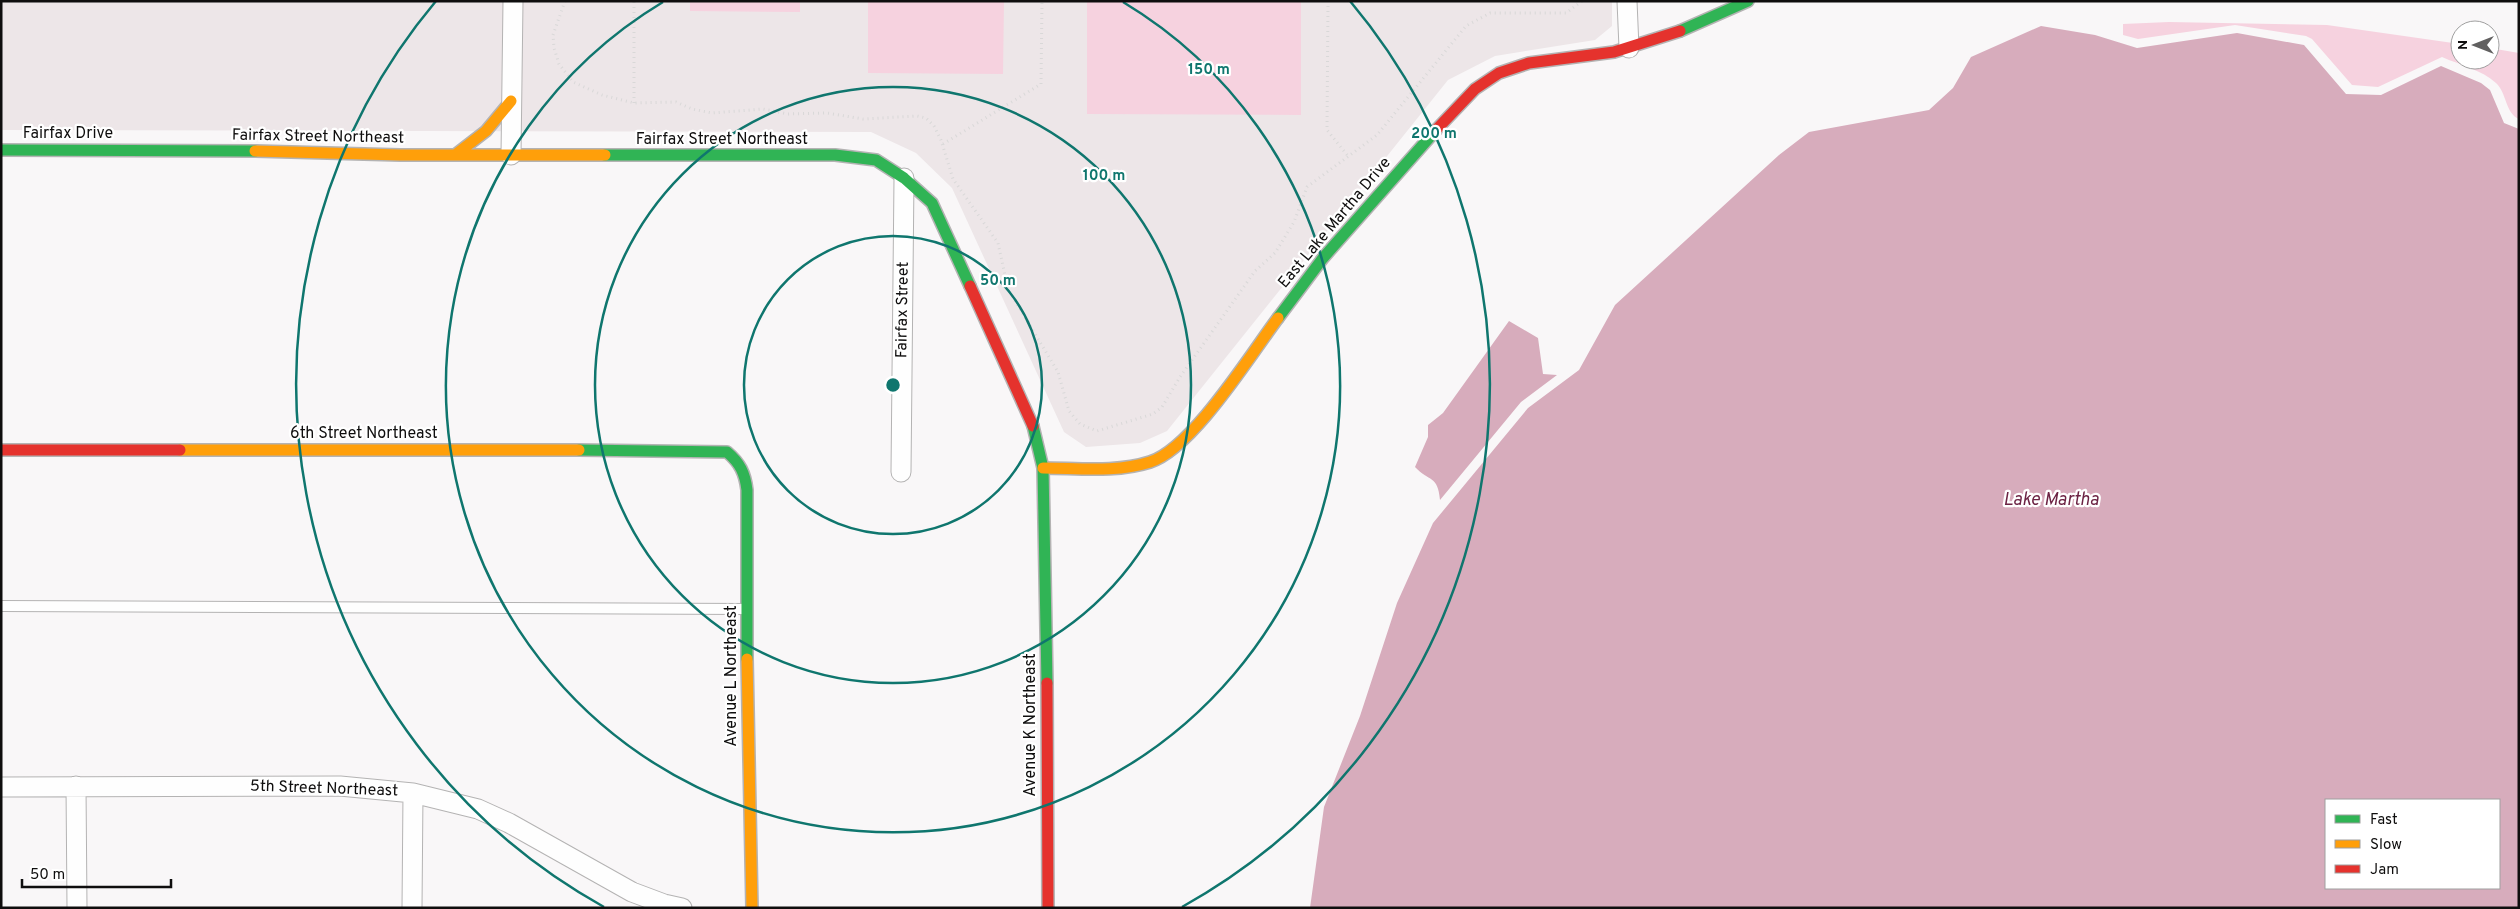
<svg xmlns="http://www.w3.org/2000/svg" width="2520" height="909" font-family="Overpass,sans-serif">
  <style>
    .built { fill: #ede6e8 }
    .green { fill: #f6d2df }
    .water { fill: #d7acbc; fill-rule: evenodd }
    .lines { fill: none; stroke-linecap: round; stroke-linejoin: round }
    .lane-casing { stroke: #b4b3b3; stroke-width: 12 }
    .street-casing { stroke: #b4b3b3; stroke-width: 21 }
    .fast-casing { stroke: #b4b3b3; stroke-width: 14 }
    .slow-casing { stroke: #b4b3b3; stroke-width: 14 }
    .jam-casing { stroke: #b4b3b3; stroke-width: 14 }
    .path { stroke: #d9d8d8; stroke-width: 3; stroke-dasharray: 1 4; stroke-linecap: butt }
    .lane { stroke: #fefefe; stroke-width: 10 }
    .street { stroke: #fefefe; stroke-width: 19 }
    .fast { stroke: #30b455; stroke-width: 11 }
    .slow { stroke: #ff9f0a; stroke-width: 11 }
    .jam { stroke: #e5322d; stroke-width: 11 }
    .ring { fill: none; stroke: #0f766e; stroke-width: 2.5 }
    .labels { text-anchor: middle; dominant-baseline: central; stroke-width: 4.5; stroke-linejoin: round; paint-order: stroke }
    .street-label { font-size: 16px; fill: #0f0e0e; stroke: #fff }
    .water-label { font-size: 18px; font-style: italic; fill: #6c2344; stroke: #fff }
    .centre { fill: #0f766e; stroke: #fff; stroke-width: 2.5 }
    .ring-label { font-size: 15px; text-anchor: middle; font-weight: bold; fill: #0f766e; stroke: #fff; stroke-width: 4.5; stroke-linejoin: round; paint-order: stroke }
  </style>
  <rect width="100%" height="100%" fill="#f9f7f8"/>
  <path class="built" d="M1,1H1612V26L1595,40L1495,56L1448,80L1167,431L1140,443L1086,447L1064,432L952,188L916,153L871,132L1,130Z"/>
  <path class="green" d="M690,1H800V12L690,11Z
    M868,1H1004L1003,74L868,73Z
    M1087,1H1301V115L1087,114Z
    M2169,22L2327,25L2460,44V60H2490V48L2519,53V119C2505,113 2507,93 2496,83C2482,70 2460,65 2442,57L2378,87L2352,85L2312,39L2306,36L2235,25L2138,39L2123,35V24Z"/>
  <path class="water" d="M2041,26L2095,35L2137,48L2237,33L2304,45L2346,94L2381,95L2441,66L2481,83L2490,90L2504,123L2519,129V908H1310L1324,807L1360,716L1397,603L1433,523L1528,408L1579,370L1615,305L1779,155L1809,132L1929,110L1953,88L1971,57ZM2326,800H2499V888H2326Z
    M1509,321L1538,338L1543,374L1557,375L1521,402L1440,500C1438,475 1429,482 1415,467L1428,437V425L1443,413Z"/>
  <g class="lines">
    <defs>
      <path id="lane" d="M1,606L747,609"/>
      <path id="street" d="M1627,1L1629,48
        M511,155L513,1
        M901,472L904,178
        M76,786L77,908
        M1,787L340,786L413,793L478,809L509,823L632,892L664,904L682,908
        M412,908L413,793"/>
      <path id="fast" d="M1680,31L1748,1
        M1,150L255,151
        M605,155H835L876,160L904,178L932,203L970,286
        M1278,318L1323,258L1436,130
        M1033,426L1043,468L1047,683
        M579,450L727,452C740,463 745,473 747,490V659"/>
      <path id="slow" d="M255,151L400,155H605
        M455,155L486,131L511,101
        M180,450H579
        M1043,468C1077,468 1116,473 1150,462C1192,449 1251,354 1278,318
        M747,659L752,908"/>
      <path id="jam" d="M1436,130L1475,89L1499,73L1529,63L1614,52L1680,31
        M970,286L1033,426
        M1,450H180
        M1047,683L1048,908"/>
    </defs>
    <use href="#lane" class="lane-casing"/>
    <use href="#street" class="street-casing"/>
    <use href="#fast" class="fast-casing"/>
    <use href="#slow" class="slow-casing"/>
    <use href="#jam" class="jam-casing"/>
    <path class="path" d="M565,1L553,35L554,48L559,64L573,82L602,95L634,103L676,102L692,109L712,113L763,109L788,114L827,113L863,119L917,116L926,118L934,126L941,140L953,179L998,243L1008,289L1058,372L1069,411L1080,424L1097,431L1153,414L1162,407L1180,377L1255,271L1275,253L1294,222L1307,187L1377,135L1466,26L1490,13H1566L1582,1
      M1328,1L1327,130L1348,156
      M634,103V1
      M943,144L1041,84L1042,1"/>
    <use href="#lane" class="lane"/>
    <use href="#street" class="street"/>
    <use href="#fast" class="fast"/>
    <use href="#slow" class="slow"/>
    <use href="#jam" class="jam"/>
  </g>
  <g class="ring">
    <circle cx="893" cy="385" r="149"/>
    <circle cx="893" cy="385" r="298"/>
    <path d="M1123 2A447 447 0 1 1 663 2"/>
    <path d="M604 907A597 597 0 0 1 436 1M1350 1A597 597 0 0 1 1182 907"/>
  </g>
  <g class="labels">
    <g class="street-label">
      <text x="68" y="134">Fairfax Drive</text>
      <text transform="translate(318 137) rotate(1)">Fairfax Street Northeast</text>
      <text x="722" y="140">Fairfax Street Northeast</text>
      <text transform="translate(1335 223) rotate(-50)">East Lake Martha Drive</text>
      <text transform="translate(903 310) rotate(-89)">Fairfax Street</text>
      <text x="364" y="434">6th Street Northeast</text>
      <text transform="translate(732 676) rotate(-90)">Avenue L Northeast</text>
      <text transform="translate(1031 725) rotate(-90)">Avenue K Northeast</text>
      <text transform="translate(324 789) rotate(2)">5th Street Northeast</text>
    </g>
    <g class="water-label">
      <text x="2051" y="500">Lake Martha</text>
    </g>
  </g>
  <circle cx="893" cy="385" r="8" class="centre"/>
  <g class="ring-label">
    <text x="1209" y="74">150 m</text>
    <text x="1434" y="138">200 m</text>
    <text x="1104" y="180">100 m</text>
    <text x="998" y="285">50 m</text>
  </g>
  <rect width="2520" height="909" fill="none" stroke="#0f0e0e" stroke-width="5"/>
  <rect x="2325" y="799" width="175" height="90" fill="#ffffff" stroke="#9f9f9f"/>
  <rect x="2335" y="815" width="25" height="8" fill="#30b455" stroke="#9f9f9f"/>
  <text x="2370" y="824" font-size="15" fill="#0f0e0e">Fast</text>
  <rect x="2335" y="840" width="25" height="8" fill="#ff9f0a" stroke="#9f9f9f"/>
  <text x="2370" y="849" font-size="15" fill="#0f0e0e">Slow</text>
  <rect x="2335" y="865" width="25" height="8" fill="#e5322d" stroke="#9f9f9f"/>
  <text x="2370" y="874" font-size="15" fill="#0f0e0e">Jam</text>
  <g transform="translate(2475 45) rotate(270)"><circle r="24" fill="#ffffff" stroke="#9f9f9f"/>
  <path d="M0-4L9 19L0 12L-9 19Z" fill="#616060"/>
  <text y="-8" font-size="14" font-weight="bold" text-anchor="middle" fill="#0f0e0e">N</text>
  </g>
  <path d="M22 879v8h149v-8" fill="none" stroke="#0f0e0e" stroke-width="2.5"/>
  <text x="30" y="879" font-size="15" fill="#0f0e0e" stroke="#ffffff" stroke-width="4" paint-order="stroke">50 m</text>
</svg>
